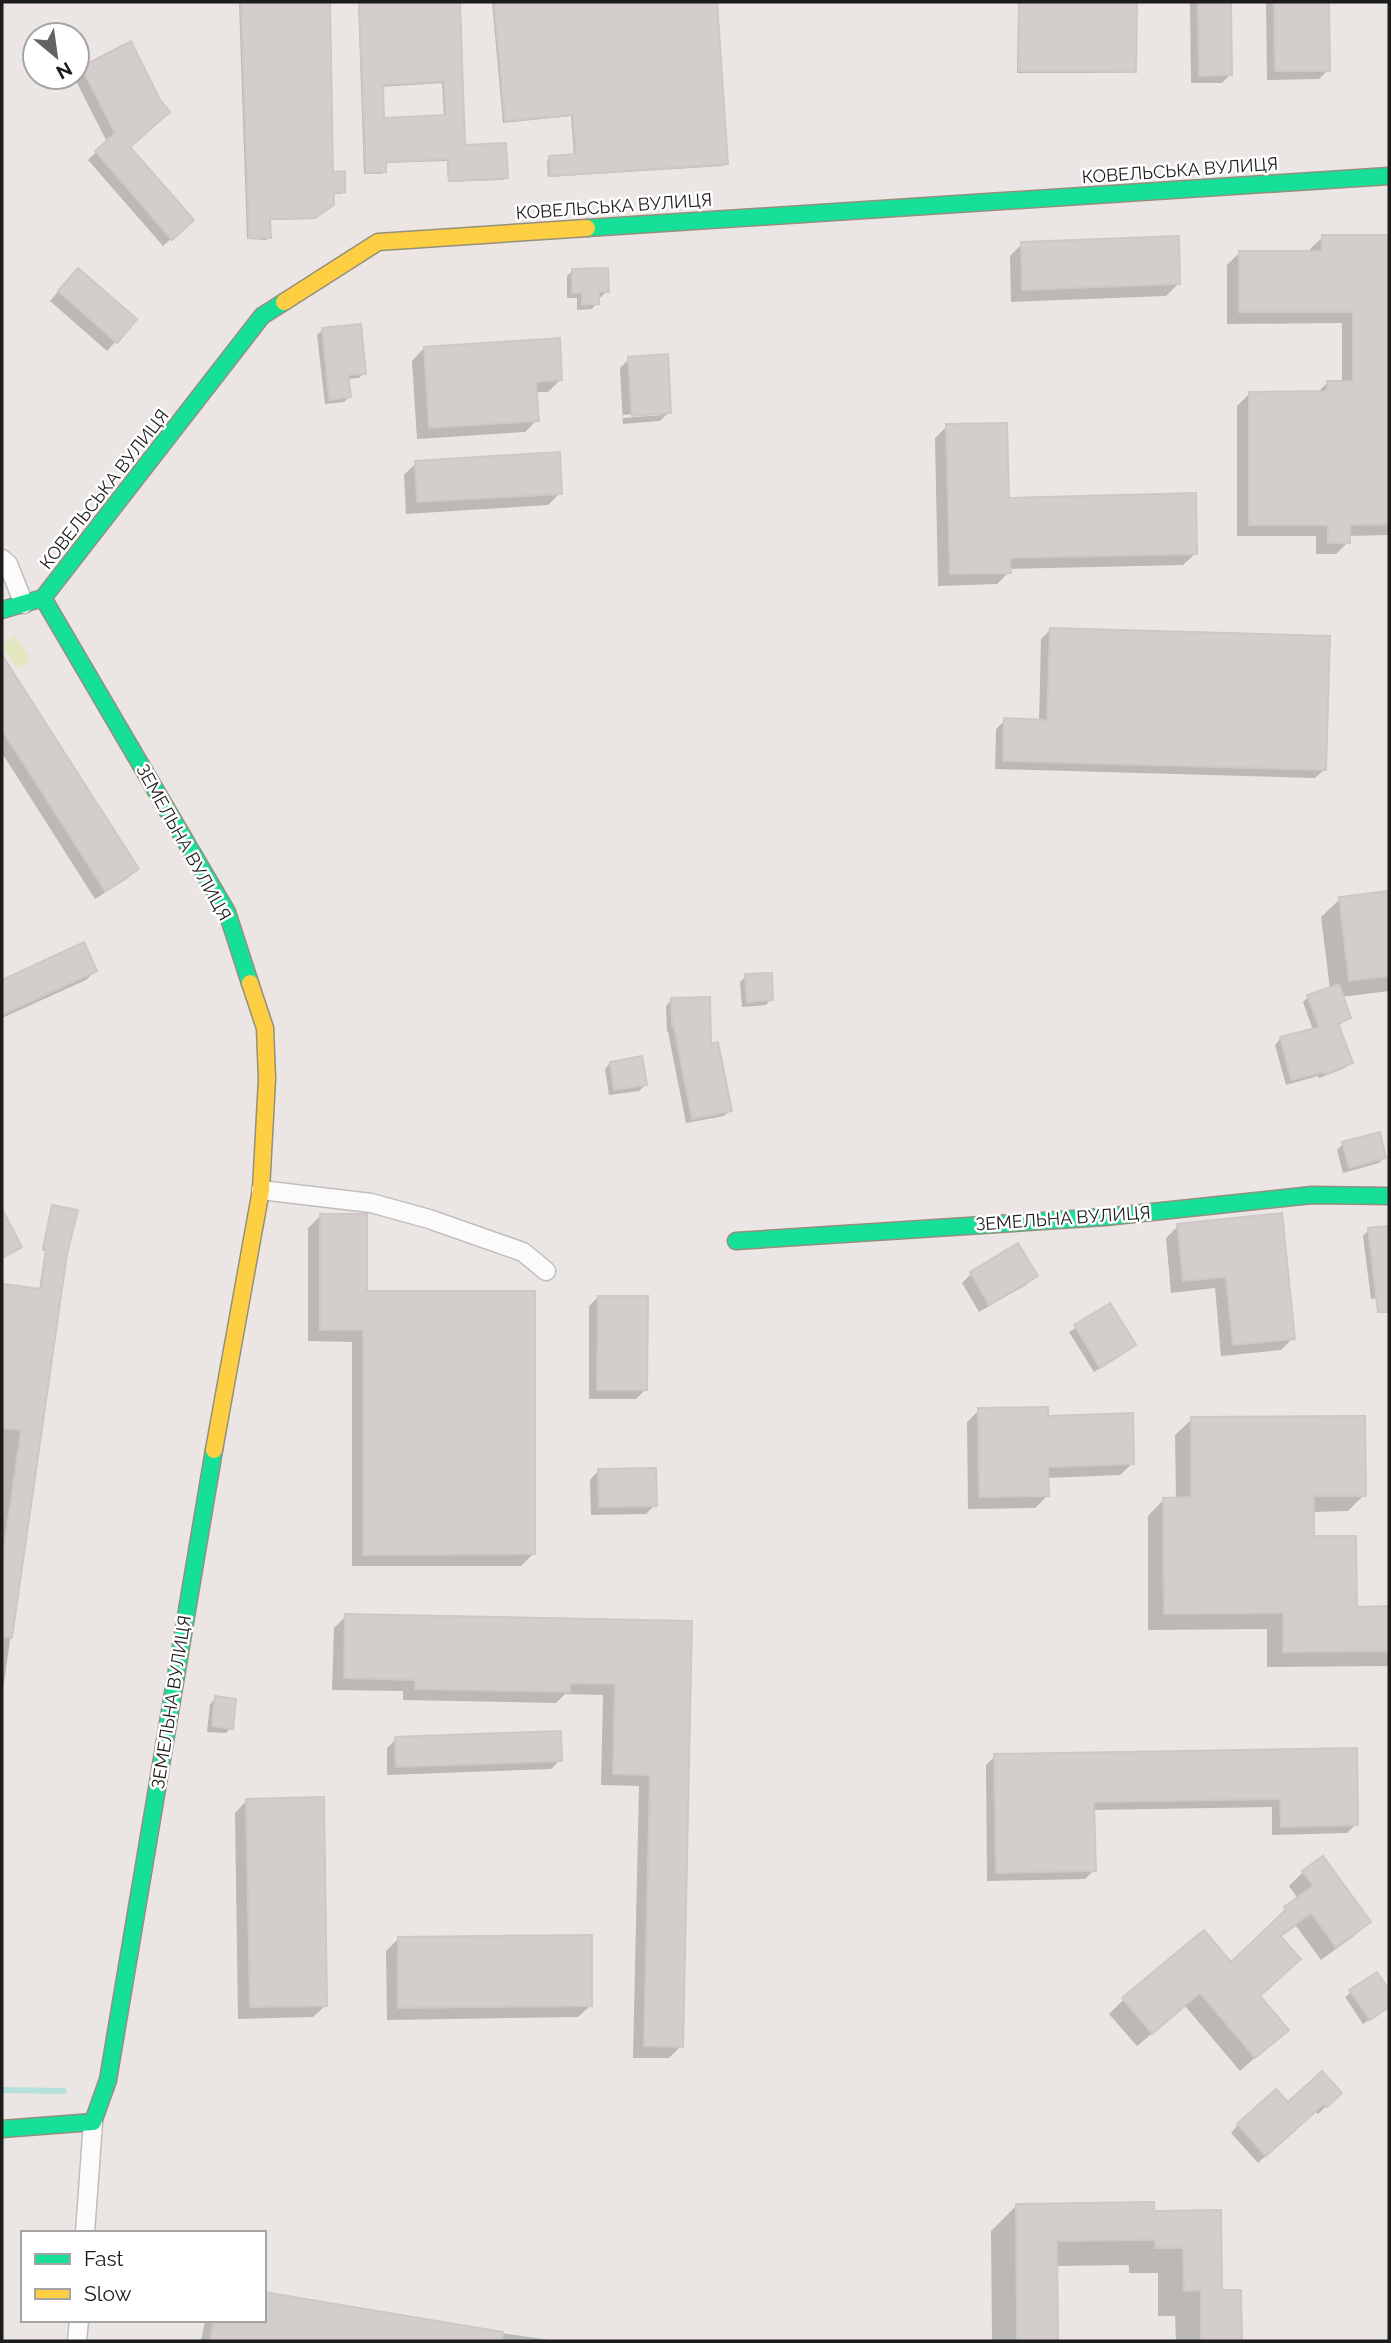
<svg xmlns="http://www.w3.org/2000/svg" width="1391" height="2343" font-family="Raleway,sans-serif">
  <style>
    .grass { fill: #e3e8c1 }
    .shadow { fill: #0003; fill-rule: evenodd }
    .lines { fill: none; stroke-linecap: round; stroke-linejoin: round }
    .stream { stroke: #b6e0dc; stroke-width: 6 }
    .building { fill: #d3cecc; stroke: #cec7c5; stroke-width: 2; fill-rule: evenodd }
    .street-casing { stroke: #c0bebd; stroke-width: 21 }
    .fast-casing { stroke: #958f7c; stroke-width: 19 }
    .slow-casing { stroke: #958f7c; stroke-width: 19 }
    .street { stroke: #fcfbfb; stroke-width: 18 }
    .fast { stroke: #16e098; stroke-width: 16 }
    .slow { stroke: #ffcf43; stroke-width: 16 }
    .labels { text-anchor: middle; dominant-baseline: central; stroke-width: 5; stroke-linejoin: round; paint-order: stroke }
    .street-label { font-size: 18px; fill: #1c1c1c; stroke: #fff }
  </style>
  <rect width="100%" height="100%" fill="#ebe6e4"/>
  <path class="grass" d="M15,635L31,660L17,669L2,645Z"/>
  <path class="shadow" d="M239,2H328L332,173L343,192L341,194H332L329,207L311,219L268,220L269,237L266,240L247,239Z
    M358,2H457L463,147L506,177L503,180L448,182L447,161L384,163V171L382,174H364ZM442,83L444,117L383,120L381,87Z
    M492,2H715L726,163L723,166L548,177L547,160L550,158L574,156L571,116L503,123Z
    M1018,2H1135V71L1132,73H1017Z
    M1190,2H1229L1230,75L1222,83H1191Z
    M1266,2H1327L1328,70L1319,79L1267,80Z
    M82,68L128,147L183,228L163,246L88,160L107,142L74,77H77V73Z
    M1389,236V535L1348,536V542L1336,554H1316V536H1237V406L1249,394L1317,393L1327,383H1342V323L1227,324V265L1239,253H1310V249L1323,237Z
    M1022,244L1178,284L1166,296L1011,302L1010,256Z
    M572,271L607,291L601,297H597V303L592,309L577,310V298H567V276Z
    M69,279L135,320L107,351L50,301Z
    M322,330L364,373L359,378L347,379L349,397L344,402L325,404L317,335Z
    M424,348L561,379L548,392H535L537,420L525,432L417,439L412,361Z
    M629,359L669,412L660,421L623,424L620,368ZM662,412V415L623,418V415Z
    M947,426L1007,499L1196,553L1183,565L1009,569V572L997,584L938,586L935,438Z
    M416,463L560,493L548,505L406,514L404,475Z
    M1050,630L1325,769L1315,778L995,769L996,729L1005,720L1039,721L1041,639Z
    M2,659L137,869L128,878L95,899L2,753Z
    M1389,893V991L1342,997L1349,1018L1338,1026L1351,1063L1345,1068L1319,1078L1318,1076L1286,1085L1275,1045L1280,1039L1313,1030L1303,1002L1308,997L1330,989L1321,917L1340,899Z
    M83,945L95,971L86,980L2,1018V982Z
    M746,976L771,999L766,1005L742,1007L740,982Z
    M671,1000L710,1046L730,1110L724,1116L686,1123L668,1032H667L666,1006Z
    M610,1063L645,1085L639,1091L609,1095L605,1069Z
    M1343,1144L1384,1158L1379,1163L1343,1173L1337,1150Z
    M52,1206L65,1253L2,1697V1286L39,1291L45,1251L42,1250Z
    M320,1216L366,1293L533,1554L521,1566H352V1342L308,1341V1228Z
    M1178,1226L1293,1338L1281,1350L1221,1356L1215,1288L1171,1293L1166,1238Z
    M1386,1228L1389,1253V1296L1371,1299L1363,1236L1369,1230Z
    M1018,1246L1035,1276L1026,1285L979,1312L962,1283L971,1274Z
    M598,1297L645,1390L636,1399H589V1306Z
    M1109,1306L1134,1345L1094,1372L1069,1332Z
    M979,1410L1046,1417L1133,1463L1120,1475L1047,1478V1496L1035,1508L968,1509L967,1422Z
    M1192,1419L1364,1495L1348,1511L1312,1512V1538L1355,1608H1389V1666L1267,1667V1629L1148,1630V1516L1164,1499H1176L1175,1435Z
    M599,1470L655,1505L646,1514L591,1515L590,1480Z
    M346,1616L690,1622L681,2046L669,2058H633L639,1786L601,1785L603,1695L565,1694L556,1703L403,1700V1691L332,1690L334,1628Z
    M216,1698L231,1728L226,1733L207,1732L210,1704Z
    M396,1739L560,1760L551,1769L387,1775V1748Z
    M1355,1749L1356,1824L1347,1833L1272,1835V1807L1093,1810L1094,1870L1085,1879L987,1881L986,1765L995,1756Z
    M247,1800L326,2005L313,2017L238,2019L235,1813Z
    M1303,1872L1368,1922L1354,1936L1321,1960L1296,1926L1279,1938L1259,1997L1286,2030L1240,2071L1185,2006L1137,2046L1109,2014L1123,2000L1231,1964L1273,1925L1271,1923L1285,1909L1298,1899L1289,1886Z
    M398,1939L591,2005L578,2017L387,2020L386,1951Z
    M1376,1974L1389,1993V2007L1363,2024L1345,1997Z
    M1340,2093L1318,2114L1315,2111L1258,2163L1231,2133L1238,2125L1287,2104Z
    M1017,2205L1152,2213L1219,2212L1220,2292H1239L1240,2341H1176L1175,2316H1158V2273H1129V2265L1056,2266L1057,2341H992L991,2231Z
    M205,2320H264L488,2331L556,2341H201Z"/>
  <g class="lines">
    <path class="stream" d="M2,2090L64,2091"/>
  </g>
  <path class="building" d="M241,2H330L333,172L345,171V192L334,193V205L315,218L270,219L271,238H249Z
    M359,2H460L465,145L506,143L508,178L449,181L448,159L386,162V172L366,173ZM444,81L446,115L384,118L383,85Z
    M494,2H717L728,164L550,176L549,156L576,154L573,115L505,121Z
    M1019,2H1137L1136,72L1019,71Z
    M1198,2H1231L1232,75L1199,76Z
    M1274,2H1329L1330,71H1275Z
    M131,41L160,100L170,112L130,147L194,220L172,240L95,151L115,133L81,67Z
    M1322,235H1389V524L1350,525V543H1328V525H1249V392L1327,391V381H1353V312H1239V251H1322Z
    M1179,236L1180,284L1022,290L1021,242Z
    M78,268L137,319L117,343L58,291Z
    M608,268L609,292H599V304L582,305V293H572V269Z
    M361,324L366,374L348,375L351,397L329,400L322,328Z
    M560,338L562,380L536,382L539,421L429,428L424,347Z
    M668,354L671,413L632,416L628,357Z
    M1007,423L1009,498L1196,493L1197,554L1010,558L1011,573L950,574L946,424Z
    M560,452L562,494L417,502L415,461Z
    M1050,628L1330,636L1326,770L1003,761L1004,718L1047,720Z
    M2,655L139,869L105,891L2,730Z
    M1389,891V976L1349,981L1339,897Z
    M84,942L97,971L2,1015V980Z
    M772,973L773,1000L747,1002L745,974Z
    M1339,984L1351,1018L1338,1023L1353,1063L1325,1074L1324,1072L1291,1080L1280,1037L1319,1027L1307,995Z
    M710,997L711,1044L718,1042L732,1111L692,1119L674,1027H672L671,998Z
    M642,1056L647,1085L614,1090L610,1062Z
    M1380,1132L1386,1158L1349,1168L1342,1142Z
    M52,1205L78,1210L67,1254L12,1638L2,1637V1562L21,1430L2,1428V1284L41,1289L46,1249L43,1248Z
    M2,1209L22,1247L2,1258Z
    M1282,1213L1295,1339L1233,1345L1226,1277L1183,1281L1177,1224Z
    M320,1214H367V1291H535V1554L363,1555V1330H320Z
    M1388,1226L1389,1312H1378L1368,1228Z
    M1018,1243L1038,1276L989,1305L970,1272Z
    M598,1296H648L647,1390H597Z
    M1110,1303L1136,1345L1100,1368L1074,1325Z
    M1048,1407V1416L1133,1413L1134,1464L1048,1467L1049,1496L979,1497L978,1408Z
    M1365,1416L1366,1496H1314V1536H1356L1357,1607L1389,1606V1651L1283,1652V1613L1164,1614L1163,1498L1191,1497V1417Z
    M656,1468L657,1506L599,1507L598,1469Z
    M345,1614L692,1621L683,2047L644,2046L650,1775L613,1774L615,1684L570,1683V1692L415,1689V1680L344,1678Z
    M215,1696L236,1699L233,1729L212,1726Z
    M561,1731L562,1761L396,1767L395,1737Z
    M1357,1748L1358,1825L1281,1827L1280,1799L1094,1802L1096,1871L996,1873L994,1754Z
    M324,1797L327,2006L250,2007L246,1799Z
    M1323,1856L1371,1922L1336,1947L1311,1913L1280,1936L1301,1959L1260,1996L1289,2030L1255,2058L1200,1993L1152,2034L1122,1998L1204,1930L1231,1962L1286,1910L1284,1907L1313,1886L1302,1871Z
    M592,1935V2006L398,2008V1937Z
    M1377,1972L1389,1990V2007L1370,2020L1349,1990Z
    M1322,2071L1342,2093L1327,2107L1324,2104L1266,2156L1237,2124L1276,2089L1288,2102Z
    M1154,2202V2211L1221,2210L1222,2290H1241L1242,2341H1201V2290L1184,2291L1183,2248H1155V2240L1057,2241L1058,2341H1017L1016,2204Z
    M264,2292L503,2332L502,2341H210L214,2320H264Z"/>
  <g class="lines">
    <defs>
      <path id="street" d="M2,559L8,564L24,604
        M261,1190L371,1203L429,1219L523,1252L546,1271
        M85,2233L93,2122
        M77,2341L79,2320"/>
      <path id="fast" d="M587,228L1389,176
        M43,598L227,912L250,983
        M2,610L43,598L262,316L284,302
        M736,1241L1105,1217L1312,1195L1389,1196
        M2,2129L93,2122L108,2080L214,1450"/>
      <path id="slow" d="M284,302L378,242L587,228
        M214,1450L261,1190L267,1079L265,1028L250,983"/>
    </defs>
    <use href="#street" class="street-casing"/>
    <use href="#fast" class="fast-casing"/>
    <use href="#slow" class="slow-casing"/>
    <use href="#street" class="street"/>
    <use href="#fast" class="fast"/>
    <use href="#slow" class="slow"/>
  </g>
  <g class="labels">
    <g class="street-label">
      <text transform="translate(1180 170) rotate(-4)">КОВЕЛЬСЬКА ВУЛИЦЯ</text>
      <text transform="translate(614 206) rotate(-4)">КОВЕЛЬСЬКА ВУЛИЦЯ</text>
      <text transform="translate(104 489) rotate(-52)">КОВЕЛЬСЬКА ВУЛИЦЯ</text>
      <text transform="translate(184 842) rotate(61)">ЗЕМЕЛЬНА ВУЛИЦЯ</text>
      <text transform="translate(1063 1218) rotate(-4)">ЗЕМЕЛЬНА ВУЛИЦЯ</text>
      <text transform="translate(171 1702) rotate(-81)">ЗЕМЕЛЬНА ВУЛИЦЯ</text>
    </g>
  </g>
  <rect width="1391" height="2343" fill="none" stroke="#1c1c1c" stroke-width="7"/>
  <rect x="21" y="2231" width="245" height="91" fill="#ffffff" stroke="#a4a4a4" stroke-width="2"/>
  <rect x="35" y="2254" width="35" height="10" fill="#16e098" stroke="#a4a4a4" stroke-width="2"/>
  <text x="84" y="2266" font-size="21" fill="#1c1c1c">Fast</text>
  <rect x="35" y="2289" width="35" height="10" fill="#ffcf43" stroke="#a4a4a4" stroke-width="2"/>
  <text x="84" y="2301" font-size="21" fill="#1c1c1c">Slow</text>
  <g transform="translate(56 56) rotate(151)"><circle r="33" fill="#ffffff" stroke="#a4a4a4" stroke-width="2"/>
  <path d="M0-5L12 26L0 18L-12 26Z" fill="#646362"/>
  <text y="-10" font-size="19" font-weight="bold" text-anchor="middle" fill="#1c1c1c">N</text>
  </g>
</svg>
